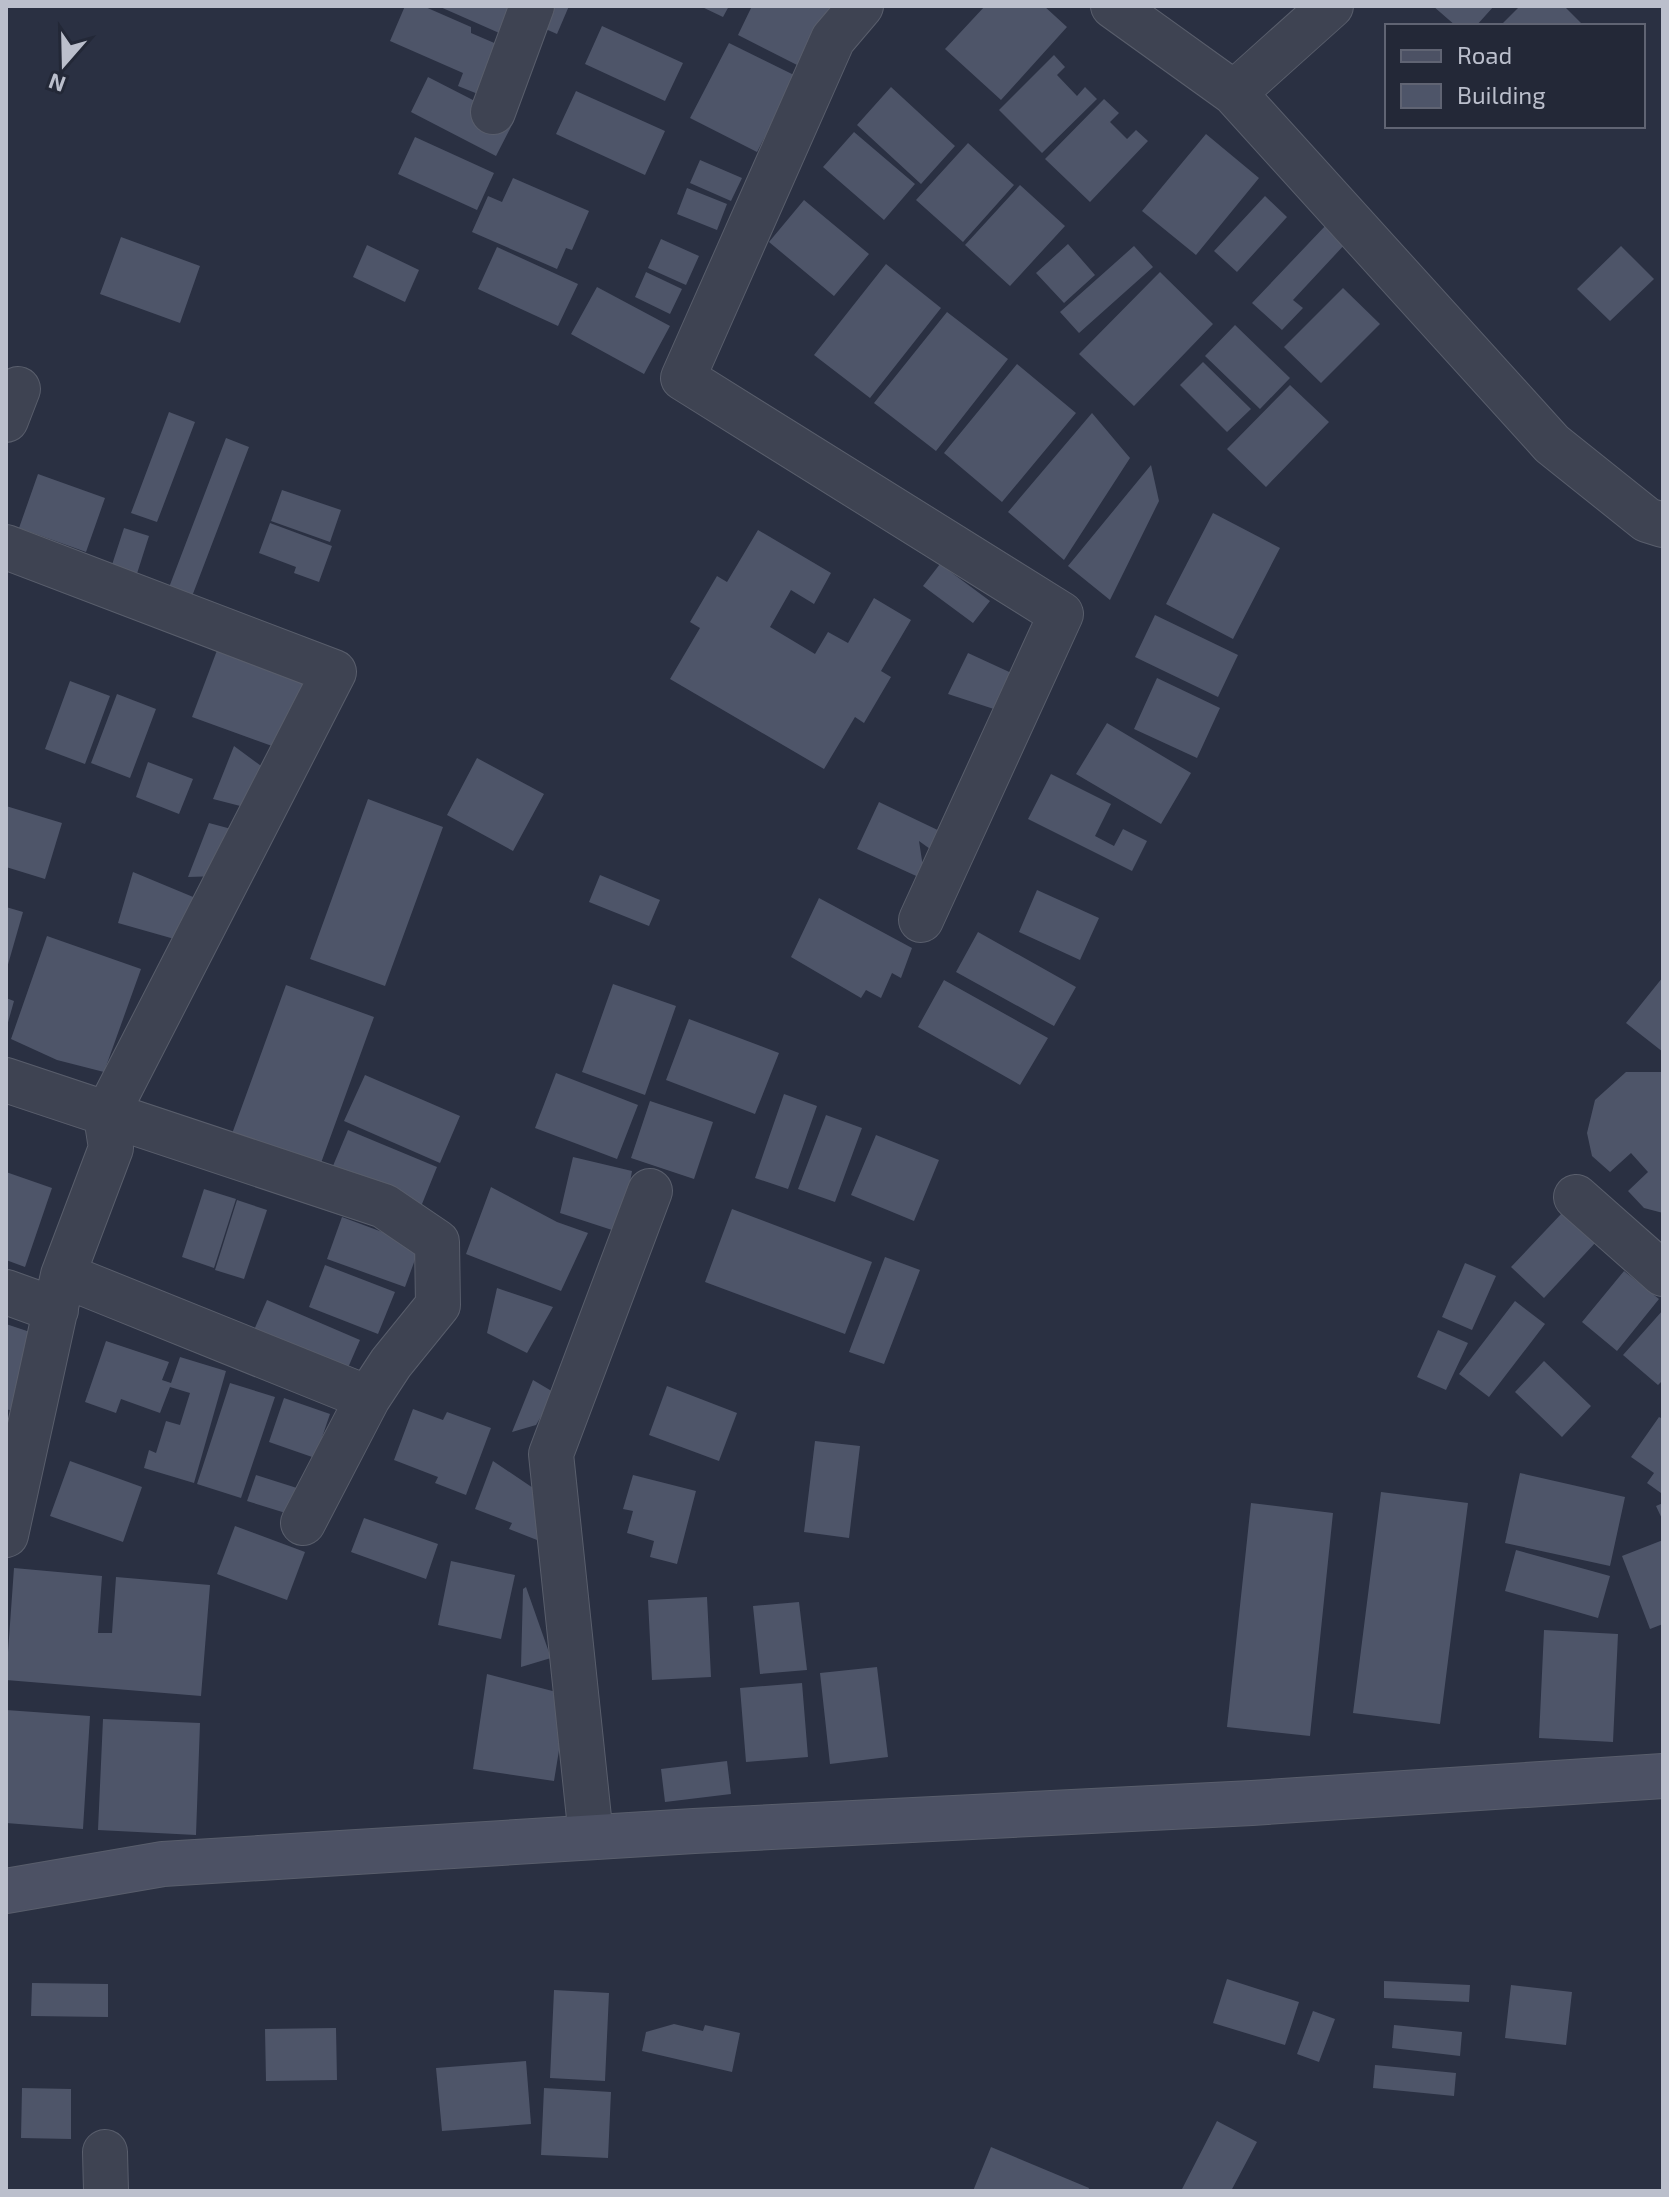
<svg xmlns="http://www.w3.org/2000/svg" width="1669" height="2197" font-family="'Exo 2',sans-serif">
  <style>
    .building { fill: #4e5569 }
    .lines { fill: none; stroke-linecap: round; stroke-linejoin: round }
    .street-casing { stroke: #595e6c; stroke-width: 46 }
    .secondary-casing { stroke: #595e6c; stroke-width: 46 }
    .street { stroke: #3e4352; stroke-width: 44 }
    .secondary { stroke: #4c5164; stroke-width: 44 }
  </style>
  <rect width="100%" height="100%" fill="#2a3042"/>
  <path class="building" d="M405,6H423L471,27V33L499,45L478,94L458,86L463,73L390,41Z
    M438,6H569L557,34L541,27L531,47Z
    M700,6H729L723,17Z
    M752,6H832L801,67L738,35Z
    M985,6H1044L1067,27L1001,100L945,49Z
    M1433,6H1494L1476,26H1456Z
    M1520,6H1564L1584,26H1500Z
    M602,26L683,63L665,101L585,64Z
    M729,43L796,76L757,152L690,118Z
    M1054,55L1065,67L1057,75L1077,96L1085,87L1097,99L1042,153L999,110Z
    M428,77L514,121L496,156L411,112Z
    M891,87L955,146L921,184L857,125Z
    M576,91L665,131L645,175L556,134Z
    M1104,99L1119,113L1110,122L1127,139L1136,130L1148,141L1090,202L1045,159Z
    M854,132L915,184L884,220L823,167Z
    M1206,134L1259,178L1196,255L1142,211Z
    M415,137L494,173L477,210L398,174Z
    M968,143L1014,185L963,242L916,200Z
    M700,160L742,178L731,201L690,183Z
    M513,178L589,211L572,250L566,248L557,269L472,232L488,196L502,202Z
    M1020,185L1065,226L1010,286L965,245Z
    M687,188L727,204L717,230L677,214Z
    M1265,196L1287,217L1237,272L1214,251Z
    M804,200L869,254L834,296L769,242Z
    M1327,224L1347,242L1293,300L1303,308L1282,330L1252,303Z
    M121,237L200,266L180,323L100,294Z
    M661,239L699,256L686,285L648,268Z
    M1068,244L1095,275L1064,303L1036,273Z
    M367,245L419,270L405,302L353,277Z
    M1134,246L1153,267L1079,333L1060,312Z
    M1621,246L1654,279L1610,321L1577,289Z
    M497,247L578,284L558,326L478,289Z
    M886,264L941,308L870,398L814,355Z
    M646,272L682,289L670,314L635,297Z
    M1160,272L1213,324L1134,406L1079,354Z
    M597,287L670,326L644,374L571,334Z
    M1343,288L1380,324L1321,383L1284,347Z
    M947,312L1008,359L936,451L874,403Z
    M1235,325L1290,378L1260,409L1205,356Z
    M1203,362L1251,409L1227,432L1180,385Z
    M1017,364L1076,413L1002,502L944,453Z
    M1290,385L1329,422L1266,487L1227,449Z
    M169,412L195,422L157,522L131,513Z
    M1092,413L1130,458L1064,560L1008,512Z
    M226,438L249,447L191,599L168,590Z
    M1151,465L1159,501L1110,600L1068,566Z
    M38,474L105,498L86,552L19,528Z
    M282,490L341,510L330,542L271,521Z
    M1213,513L1280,548L1233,639L1166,604Z
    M270,523L332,546L319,582L294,573L296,567L259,553Z
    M124,528L149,536L134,583L109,574Z
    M758,530L831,573L814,604L791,590L770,627L815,654L828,632L848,643L874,598L911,620L881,671L891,677L864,723L855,717L824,769L670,679L700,628L690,622L717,576L727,582Z
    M940,564L990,601L973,623L923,586Z
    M1155,615L1238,655L1218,697L1135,657Z
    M219,645L313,680L286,751L192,717Z
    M968,653L1018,676L1000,711L948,694Z
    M1157,678L1220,708L1197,758L1134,729Z
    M70,681L110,696L85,764L45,749Z
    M117,694L156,709L130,778L91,763Z
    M1107,723L1191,773L1161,824L1076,774Z
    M234,746L268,771L256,810L213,799Z
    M477,758L544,794L513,851L447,815Z
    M148,762L193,779L179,814L136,797Z
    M1051,774L1111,804L1095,836L1114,846L1123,829L1147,841L1132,871L1028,819Z
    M368,799L443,827L385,986L310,959Z
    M879,802L946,834L937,854L919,841L925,880L857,849Z
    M6,806L62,823L45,879L6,867Z
    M209,823L235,830L219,876L188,877Z
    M133,872L198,899L192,944L118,923Z
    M600,875L660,900L649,926L589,902Z
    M1037,890L1099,918L1080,960L1019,932Z
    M819,898L912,948L901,978L892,973L881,998L866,990L861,998L791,957Z
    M6,907L23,912L7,968L6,967Z
    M978,932L1076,987L1054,1026L956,972Z
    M47,936L141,969L104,1072L57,1060L11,1039Z
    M1663,977V1052L1626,1023Z
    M944,980L1048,1038L1020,1085L918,1027Z
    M613,984L676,1006L645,1095L582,1072Z
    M286,985L374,1017L317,1174L229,1142Z
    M6,998L14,1001L7,1026H6Z
    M689,1019L779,1053L755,1114L666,1080Z
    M1626,1072H1663V1213L1644,1208L1628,1191L1648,1172L1631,1153L1610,1172L1592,1156L1587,1133L1595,1100Z
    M556,1073L638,1105L617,1159L535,1128Z
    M365,1075L460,1116L440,1163L344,1121Z
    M784,1094L817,1106L788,1189L755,1178Z
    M650,1101L713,1122L694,1179L631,1158Z
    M826,1115L862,1128L835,1202L798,1189Z
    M348,1130L437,1167L420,1209L330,1173Z
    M876,1135L939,1160L914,1221L851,1195Z
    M573,1157L632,1171L627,1199L612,1230L560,1213Z
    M6,1172L52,1188L25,1267L6,1260Z
    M491,1187L557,1222L588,1233L561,1291L466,1254Z
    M204,1189L236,1199L214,1268L182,1257Z
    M237,1200L267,1210L244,1279L215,1270Z
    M732,1209L872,1262L845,1334L705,1282Z
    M1563,1212L1596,1242L1544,1298L1511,1267Z
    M342,1217L420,1246L405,1287L327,1259Z
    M885,1257L920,1270L884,1364L849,1352Z
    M1465,1263L1496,1276L1472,1330L1442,1317Z
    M325,1265L395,1292L378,1334L309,1307Z
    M1624,1271L1659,1299L1617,1351L1582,1322Z
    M497,1288L553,1307L527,1353L487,1333Z
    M267,1300L360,1340L344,1377L251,1337Z
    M1515,1301L1545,1324L1489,1397L1459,1374Z
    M1663,1310V1380L1658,1385L1623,1355Z
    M6,1324L42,1336L16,1412L6,1409Z
    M1438,1330L1468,1343L1446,1390L1417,1377Z
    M106,1341L169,1362L162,1380L171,1383L180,1357L226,1371L194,1483L144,1468L149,1450L156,1453L166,1421L180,1425L190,1393L170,1387L160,1413L121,1399L116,1413L85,1402Z
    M1544,1361L1591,1406L1562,1437L1515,1392Z
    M533,1380L555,1393L536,1425L512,1432Z
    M230,1383L275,1397L241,1498L197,1484Z
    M667,1386L737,1413L719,1461L649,1435Z
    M284,1398L330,1414L315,1458L269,1442Z
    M413,1409L443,1420L447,1412L491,1428L466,1495L435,1483L438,1477L394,1460Z
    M1659,1417L1663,1419L1661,1493L1647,1483L1654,1473L1631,1457Z
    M815,1441L860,1446L849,1538L804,1532Z
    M70,1461L142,1487L123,1542L50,1516Z
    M493,1461L536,1490L537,1540L509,1529L512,1523L475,1509Z
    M1520,1473L1625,1497L1610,1566L1505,1543Z
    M256,1475L300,1489L292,1515L247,1501Z
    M633,1475L696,1491L677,1564L650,1557L654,1541L627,1533L633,1511L623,1509Z
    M1381,1492L1468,1503L1440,1724L1353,1713Z
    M1251,1503L1333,1513L1310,1736L1227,1727Z
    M1663,1503V1521L1656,1506Z
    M364,1518L438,1544L426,1579L351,1552Z
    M235,1526L305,1552L287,1600L217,1574Z
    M1663,1540V1624L1650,1629L1622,1556Z
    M1516,1550L1610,1576L1598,1618L1505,1591Z
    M451,1561L515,1575L501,1639L438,1625Z
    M14,1568L102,1576L98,1633H112L116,1577L210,1585L201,1696L6,1680Z
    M526,1587L551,1658L521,1667L523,1589Z
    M707,1597L711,1677L652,1680L648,1600Z
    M799,1602L807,1670L760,1674L753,1606Z
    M1544,1630L1618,1634L1613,1742L1539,1738Z
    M877,1667L888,1757L830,1764L820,1673Z
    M487,1674L568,1695L554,1781L473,1769Z
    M802,1683L808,1757L746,1762L740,1688Z
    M6,1710L90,1716L83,1829L6,1823Z
    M103,1719L200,1723L196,1835L98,1830Z
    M727,1761L731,1794L665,1802L661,1769Z
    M1227,1979L1299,2002L1285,2045L1213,2023Z
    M1384,1981L1470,1985L1469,2002L1384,1998Z
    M32,1983L108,1984V2017L31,2016Z
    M1511,1985L1572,1992L1566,2045L1505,2038Z
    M554,1990L609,1993L605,2081L550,2078Z
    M1313,2011L1335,2019L1319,2062L1297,2054Z
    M674,2024L703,2031L705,2025L740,2033L732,2072L642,2051L646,2032Z
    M1394,2025L1462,2032L1460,2056L1392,2048Z
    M336,2028L337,2080L266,2081L265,2029Z
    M526,2061L531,2124L442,2131L436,2068Z
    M1375,2065L1456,2073L1454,2096L1373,2088Z
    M22,2088L71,2089V2139L21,2138Z
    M544,2088L611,2092L608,2158L541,2155Z
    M1217,2121L1257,2142L1231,2191H1181Z
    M991,2147L1089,2188L1088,2191H973Z"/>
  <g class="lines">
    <defs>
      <path id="street" d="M861,6L833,39L683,378L1061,614L921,920
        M1113,6L1234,93L1552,444L1647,520L1663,525
        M1234,93L1331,6
        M493,112L532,6
        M6,420L18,389
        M6,547L334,672L106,1116L111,1148L63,1275L6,1535
        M6,1080L384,1206L437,1242L438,1305L391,1363L368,1398L303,1523
        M1576,1197L1663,1274
        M63,1275L368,1398
        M6,1292L56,1310
        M591,1837L551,1454L650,1191
        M105,2152L106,2191"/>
      <path id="secondary" d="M6,1891L163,1864L694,1831L1252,1803L1663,1776"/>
    </defs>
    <use href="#street" class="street-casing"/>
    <use href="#secondary" class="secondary-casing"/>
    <use href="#street" class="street"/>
    <use href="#secondary" class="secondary"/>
  </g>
  <rect width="1669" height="2197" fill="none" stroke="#bbbfcc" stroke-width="16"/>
  <rect x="1385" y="24" width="260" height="104" fill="#232837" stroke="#606473" stroke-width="2"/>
  <rect x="1401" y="50" width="40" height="12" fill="#4c5164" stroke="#606473" stroke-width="2"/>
  <text x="1457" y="64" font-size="24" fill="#bbbfcc">Road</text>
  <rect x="1401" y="84" width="40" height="24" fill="#4e5569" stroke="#606473" stroke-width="2"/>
  <text x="1457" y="104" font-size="24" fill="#bbbfcc">Building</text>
  <g transform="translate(64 64) rotate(200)" stroke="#232837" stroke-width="6" paint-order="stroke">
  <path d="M0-6L14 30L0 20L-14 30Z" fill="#bbbfcc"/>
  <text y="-12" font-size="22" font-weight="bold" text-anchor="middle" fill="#bbbfcc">N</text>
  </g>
</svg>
